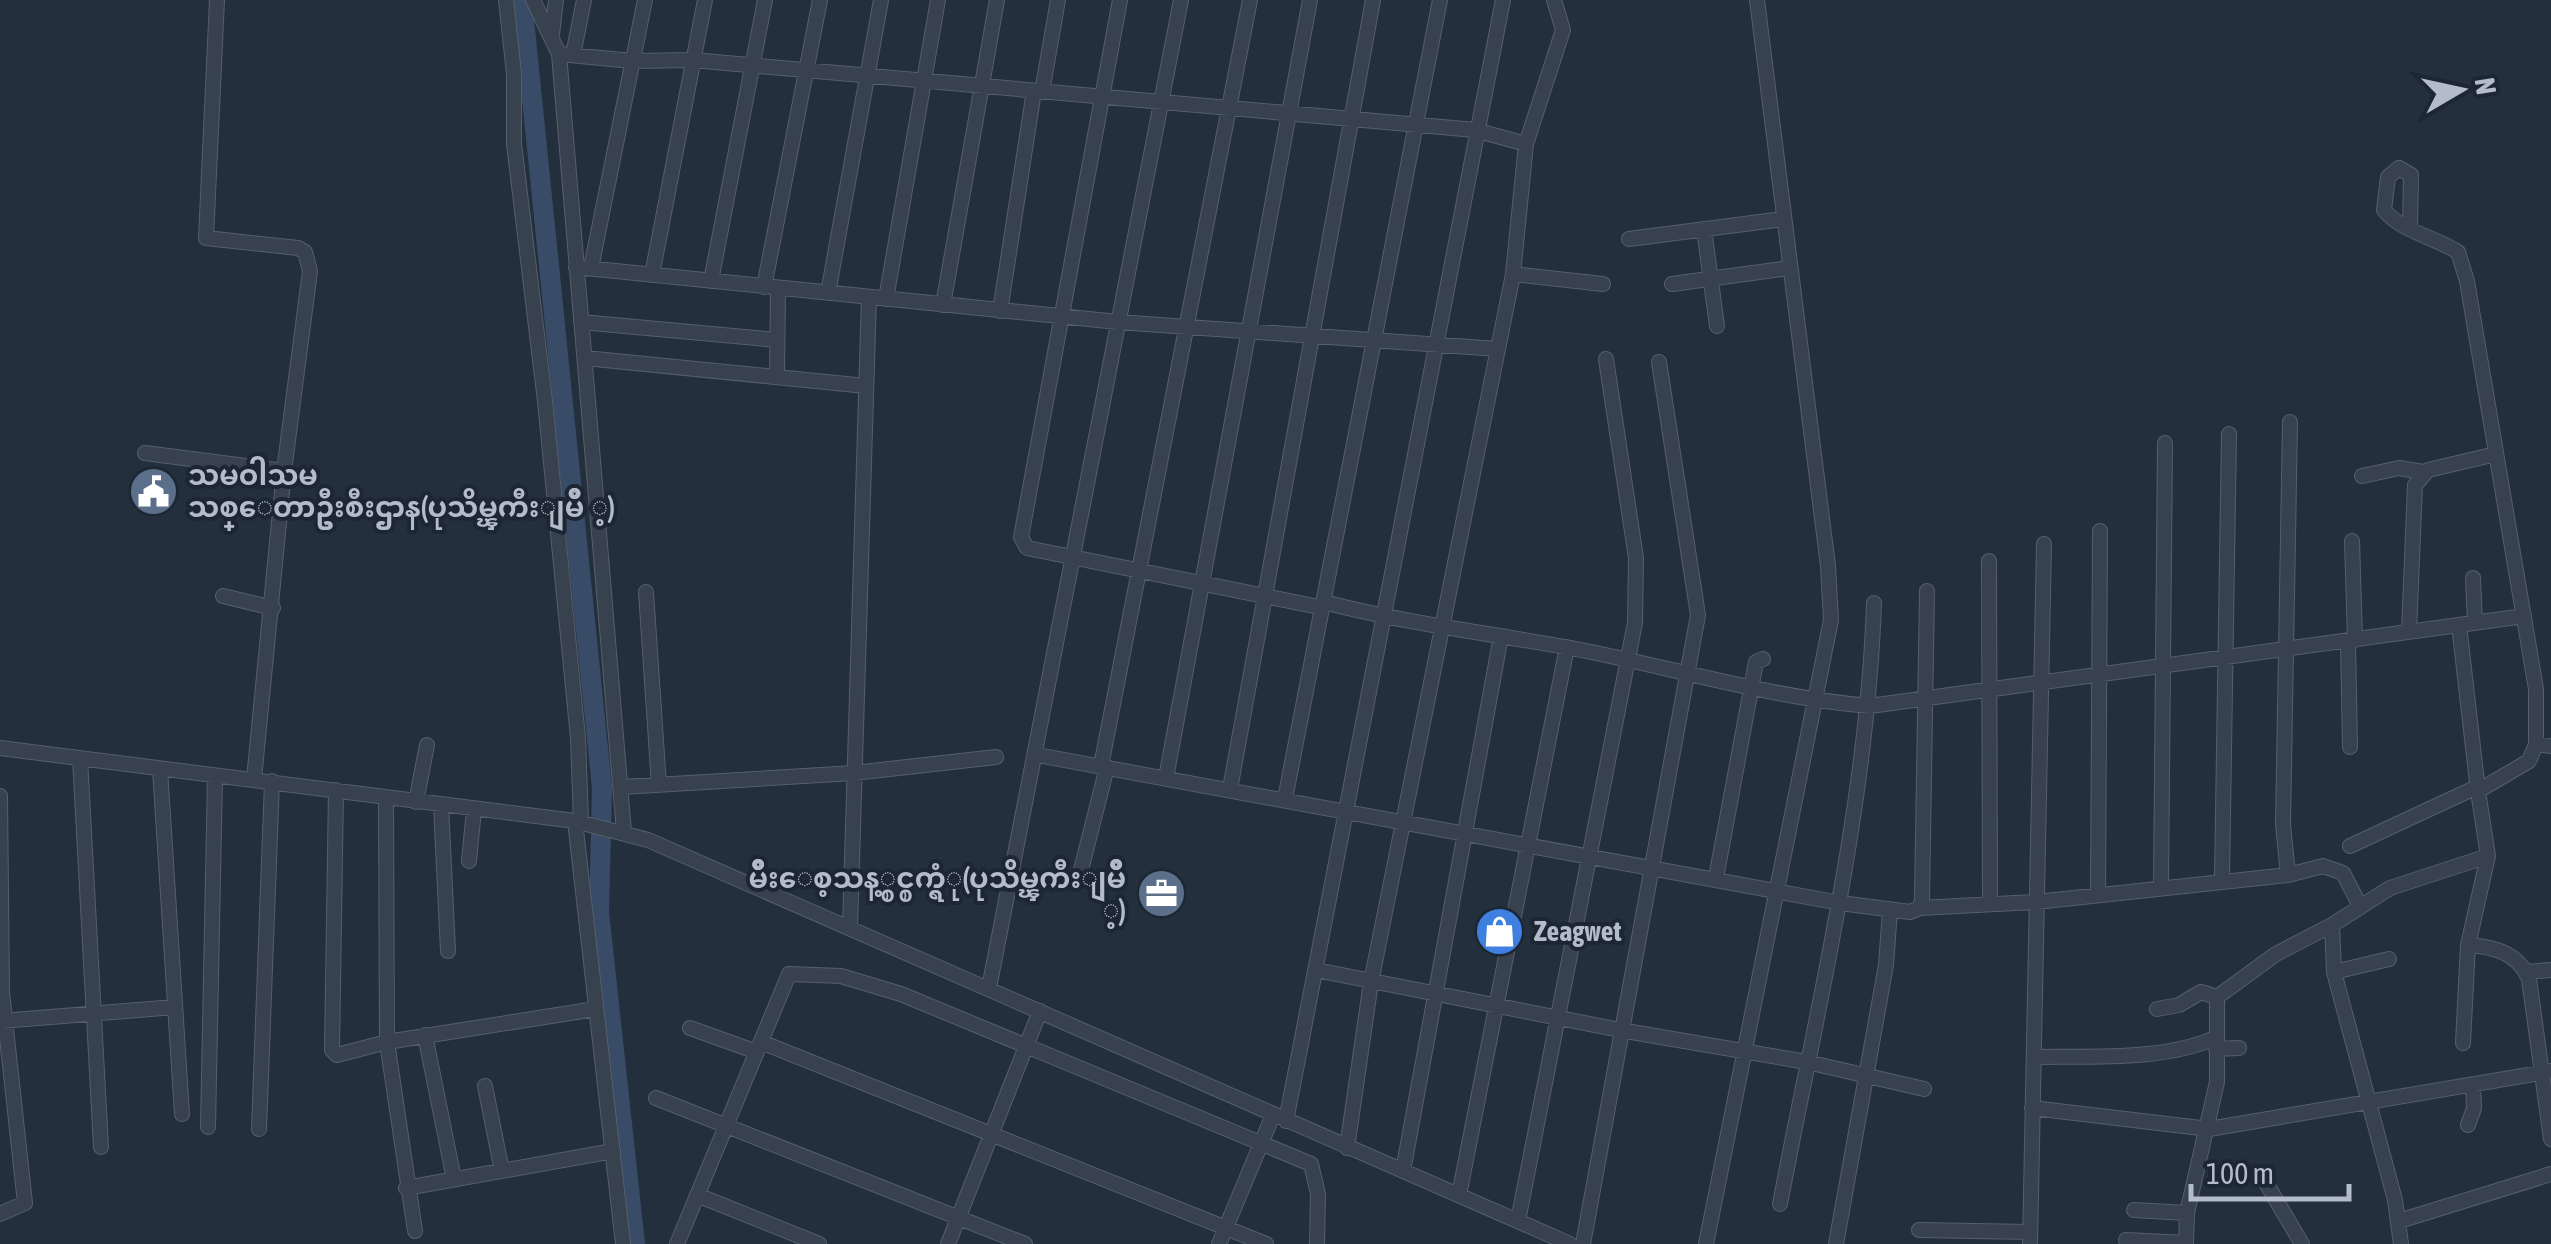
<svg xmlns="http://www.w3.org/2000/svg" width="2551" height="1244" font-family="'Asap Condensed','Noto Sans Myanmar',sans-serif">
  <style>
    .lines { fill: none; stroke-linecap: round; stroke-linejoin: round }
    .river { stroke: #394c67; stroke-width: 20 }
    .minor-casing { stroke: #565f6c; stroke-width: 16 }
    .minor { stroke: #38414e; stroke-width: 14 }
    .labels { text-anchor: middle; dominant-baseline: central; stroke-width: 8; stroke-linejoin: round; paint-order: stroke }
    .poi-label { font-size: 28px; font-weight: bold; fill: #b4bcc9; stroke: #1d2633; text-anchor: start }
  </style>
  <rect width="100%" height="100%" fill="#242f3e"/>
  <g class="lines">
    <path class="river" d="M522,0L602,788L599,912L635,1244"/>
    <defs>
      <path id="minor" d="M217,0L206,238L298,248L305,252L310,271L284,471L254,779
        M506,0L514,74V144L545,401L578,738L581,822
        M533,0L559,54L624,832
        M1120,0L1021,537L1027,548L1319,607L1324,602C1411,625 1499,634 1586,651C1681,670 1774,698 1870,706L2524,616
        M552,34L556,0
        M559,54L633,61L693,60L1475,130L1526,144
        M573,55L584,0
        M1042,92L1058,0
        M1704,229L1717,326
        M1629,239L1783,219
        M576,267L1118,322L1498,349
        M591,268L645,0
        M1513,274L1603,284
        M652,275L705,0
        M711,281L765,0
        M1672,284L1789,268
        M764,287L820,0
        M828,293L881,0
        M886,299L938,0
        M943,305L997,0
        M1000,311L1034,91
        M581,322L777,340
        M585,358L866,386
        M777,377L778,289
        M145,453L284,471
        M2362,476L2399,468L2423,472
        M2352,541L2355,640
        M1989,561L1990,904
        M2473,578L2475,623
        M646,592L659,785
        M223,596L273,608
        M2459,625L2478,791
        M2409,632L2415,485L2428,470L2496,454
        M2348,642L2350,747
        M2536,744L2551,746
        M0,748L575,821L648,840L1570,1244
        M1037,755L1840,903L1910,912L1920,908L1922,899L1927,591
        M80,758L101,1147
        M1101,766L1250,0
        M160,769L182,1114
        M1166,778L1310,0
        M622,787L854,773L996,757
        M1230,789L1373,0
        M336,790L332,1050L337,1055L387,1042L386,798
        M0,796L2,992L25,1203L0,1214
        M1285,799L1440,0
        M416,802L427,745
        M441,805L448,951
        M575,821L623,1244
        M2350,846L2479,786
        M2488,856L2468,945C2495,947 2518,953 2529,979L2551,1139
        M469,861L474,809
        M1080,874L1107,767
        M2288,875L2283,824L2290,422
        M1716,878L1756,662L1763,659
        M2222,878L2229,434
        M2161,886L2165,443
        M2098,895L2100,531
        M1920,908L2036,902L2288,875L2323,866L2343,873L2359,904
        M850,927L869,297
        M1316,970L1620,1030L1807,1062L1924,1089
        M2334,972L2389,959
        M2526,972L2551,970
        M989,988L1181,0
        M2157,1009L2179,1005L2201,992L2217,997
        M1,1021L175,1007
        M690,1028L757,1052
        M425,1035L454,1179
        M761,1042L1266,1244
        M2463,1043L2468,945
        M2216,1049L2239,1048
        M2034,1057C2091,1056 2163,1061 2215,1038
        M485,1086L502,1171
        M656,1098L1025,1244
        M2032,1108L2209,1129L2551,1071
        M1286,1121L1503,0
        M2468,1125L2474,1108L2473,1086
        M208,1127L215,776
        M259,1129L272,781
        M1347,1148L1371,982L1513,274L1526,144L1563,30L1554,0
        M1403,1171L1501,636
        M2262,1176L2302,1244
        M406,1188L613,1151
        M697,1195L819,1244
        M1459,1195L1567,647
        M1780,1204C1818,1004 1867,806 1874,603
        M2134,1210L2187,1213
        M1518,1221L1635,623L1636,558L1606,359
        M2399,1221L2551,1174
        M1919,1230L2030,1232
        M415,1231L387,1042L595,1009
        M2126,1240L2186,1243
        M677,1244L789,974L841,976L901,994L1311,1164L1318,1194L1317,1244
        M948,1244L1040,1011
        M1219,1244L1273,1115
        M1583,1244L1698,615L1659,362
        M1706,1244L1831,620L1828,566L1757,0
        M1836,1244L1886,965L1890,910
        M2030,1244L2044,544
        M2186,1244L2187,1213L2217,1082V997L2276,954L2332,925
        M2401,1244L2395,1200L2334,972L2332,925L2390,888L2488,856L2478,791L2529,761L2536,744V689L2467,281L2458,252C2435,237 2402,232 2384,210L2388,177L2399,168L2411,175L2410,228"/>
    </defs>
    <use href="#minor" class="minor-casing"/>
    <use href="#minor" class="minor"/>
  </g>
  <defs>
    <symbol id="civic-disc" viewBox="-11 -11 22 22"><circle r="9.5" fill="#5c6f8a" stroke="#1d2633"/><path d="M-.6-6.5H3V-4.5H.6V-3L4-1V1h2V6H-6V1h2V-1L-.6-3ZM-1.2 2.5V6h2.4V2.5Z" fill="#fff"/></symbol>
    <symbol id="office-disc" viewBox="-11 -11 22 22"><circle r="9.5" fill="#5c6f8a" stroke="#1d2633"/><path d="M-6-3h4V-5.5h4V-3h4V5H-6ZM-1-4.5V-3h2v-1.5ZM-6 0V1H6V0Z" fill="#fff"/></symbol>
    <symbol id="shop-disc" viewBox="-11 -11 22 22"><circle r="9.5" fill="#3f7fe0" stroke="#1d2633"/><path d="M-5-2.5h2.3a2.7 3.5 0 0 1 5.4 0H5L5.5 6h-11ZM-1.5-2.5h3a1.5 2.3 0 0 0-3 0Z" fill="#fff"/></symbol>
  </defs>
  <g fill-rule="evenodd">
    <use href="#civic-disc" x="126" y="464" width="55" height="55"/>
    <use href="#office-disc" x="1134" y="866" width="55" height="55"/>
    <use href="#shop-disc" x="1472" y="904" width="55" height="55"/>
  </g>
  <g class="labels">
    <g class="poi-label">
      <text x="188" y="475">သမဝါသမ<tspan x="188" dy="32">သစ္ေတာဦးစီးဌာန(ပုသိမ္ၾကီးျမိဳ ့)</tspan></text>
      <text x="1126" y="878" text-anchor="end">မ်ိဳးေစ့သန့္စင္စက္ရံု(ပုသိမ္ၾကီးျမိဳ<tspan x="1126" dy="32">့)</tspan></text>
      <text x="1534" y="931">Zeagwet</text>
    </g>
  </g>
  <g transform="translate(2461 90) rotate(81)" stroke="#1d2633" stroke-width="8" paint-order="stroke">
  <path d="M0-8L18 38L0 25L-18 38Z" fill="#b4bcc9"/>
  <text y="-15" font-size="28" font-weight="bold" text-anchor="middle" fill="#b4bcc9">N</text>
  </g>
  <path d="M2191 1184v15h158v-15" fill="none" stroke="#b4bcc9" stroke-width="5"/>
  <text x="2206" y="1184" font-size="30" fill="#b4bcc9" stroke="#1d2633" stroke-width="8" paint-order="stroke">100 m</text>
</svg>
